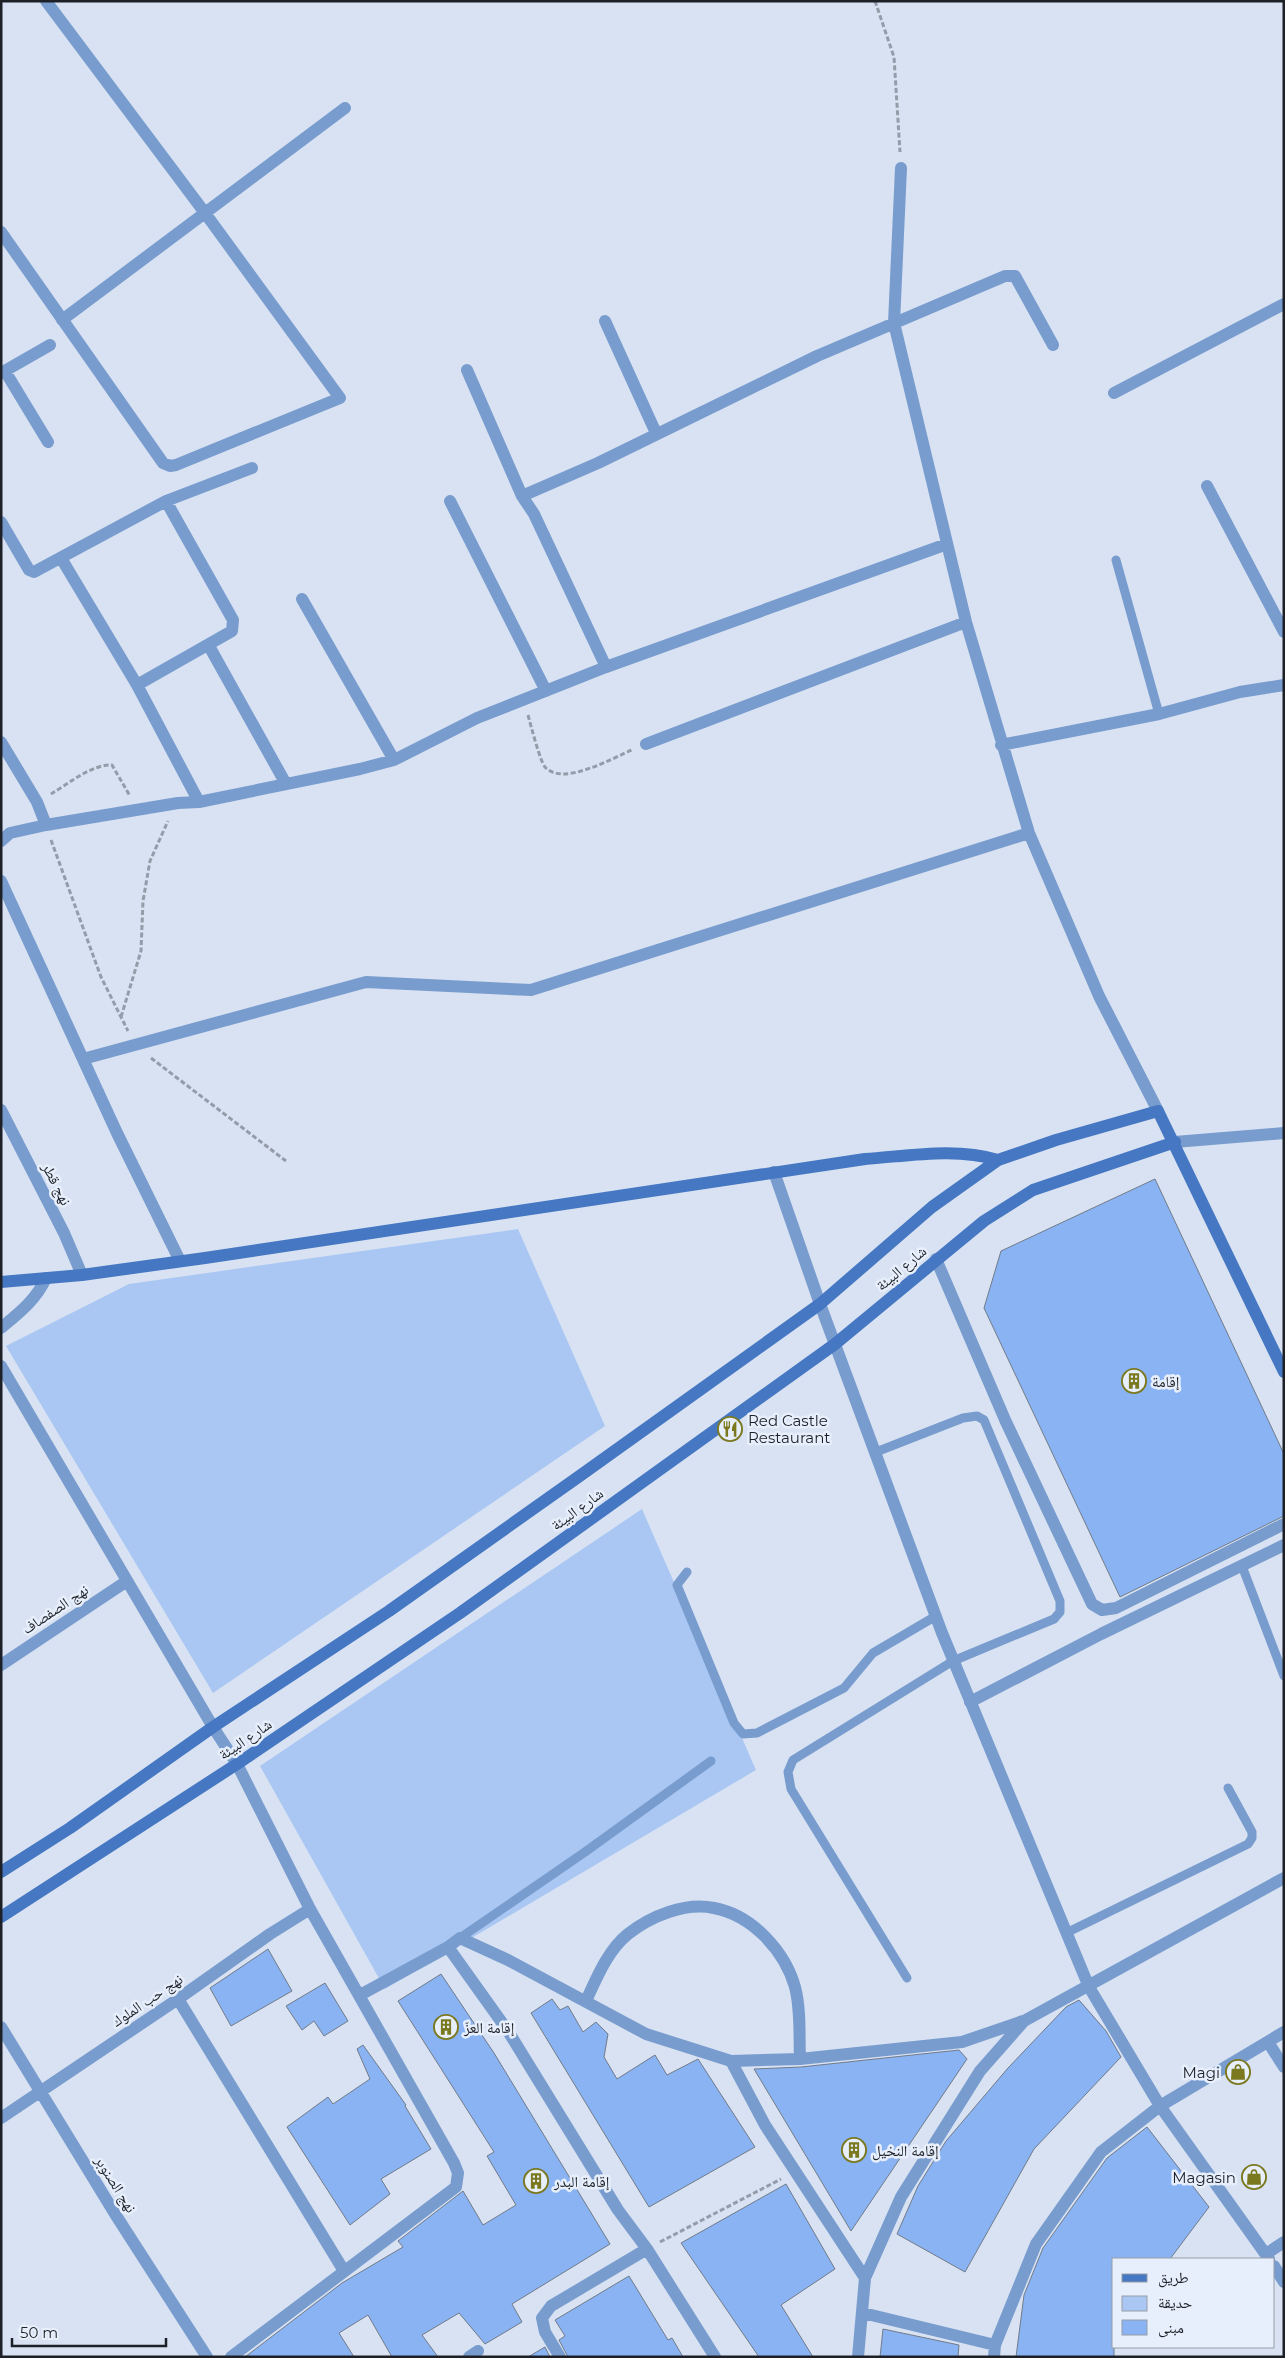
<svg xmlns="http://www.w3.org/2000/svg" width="1285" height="2358" font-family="Montserrat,'Noto Naskh Arabic',sans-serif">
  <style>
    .green { fill: #aac7f3 }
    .building { fill: #89b3f2; stroke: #717b89 }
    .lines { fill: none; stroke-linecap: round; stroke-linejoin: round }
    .path { stroke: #959ca9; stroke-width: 3; stroke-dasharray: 5 2.5; stroke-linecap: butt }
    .lane { stroke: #799cce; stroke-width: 9 }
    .street { stroke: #799cce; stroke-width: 12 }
    .secondary { stroke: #4577c2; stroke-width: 12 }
    .labels { text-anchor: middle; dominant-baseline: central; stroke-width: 5; stroke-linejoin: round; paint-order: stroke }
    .street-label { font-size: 15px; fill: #1d2127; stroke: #e7effc }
    .poi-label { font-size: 15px; fill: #1d2127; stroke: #e7effc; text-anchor: start }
  </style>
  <rect width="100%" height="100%" fill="#d8e2f2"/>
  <path class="green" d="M518,1229L605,1426L213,1693L6,1346L129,1284Z
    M642,1509L756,1770L385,1989L260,1766Z"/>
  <path class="building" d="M1155,1179L1284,1454V1516L1120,1597L984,1308L1001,1251Z
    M268,1949L292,1991L231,2026L210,1988Z
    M441,1974L494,2053L610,2244L512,2304L522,2322L485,2344L459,2313L422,2335L438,2357H392L368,2315L339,2333L354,2357H245L342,2283L403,2247L398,2241L463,2191L483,2225L516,2205L487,2156L494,2152L398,2001Z
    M325,1983L348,2021L324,2036L314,2021L302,2030L286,2006Z
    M552,1999L560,2010L568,2006L583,2032L596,2022L608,2034L604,2057L617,2079L655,2055L667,2075L698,2059L755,2147L649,2207L531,2013Z
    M1079,2000L1106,2031L1121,2057L1034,2149L965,2272L897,2234L918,2186L946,2141L1008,2068L1066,2007Z
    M363,2045L406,2105L405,2106L431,2149L381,2179L390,2194L350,2225L287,2127L328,2097L333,2104L370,2079L357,2049Z
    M959,2050L967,2059L851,2231L754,2069L801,2067Z
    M1147,2127L1209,2207L1170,2259H1114V2357H1016L1024,2295L1043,2248L1107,2158Z
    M786,2184L835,2269L781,2305L813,2357H759L681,2243Z
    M629,2276L668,2340L672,2338L683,2357H568L559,2340L565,2336L555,2320Z
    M883,2329L959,2345L958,2357H880Z
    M545,2347L550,2357H528Z"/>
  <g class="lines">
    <path class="path" d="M875,1L894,57L900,152
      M528,715C531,726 540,761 545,767C563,787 612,758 632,750
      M51,794C68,784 92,764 112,765L130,796
      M51,840L101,977L128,1031
      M121,1017L141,951L143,901L150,861L168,821
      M151,1058L286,1161
      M660,2242L781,2179"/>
    <path class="lane" d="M1116,560L1159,714
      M876,1452L963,1418L977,1416L984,1420L1060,1601V1612L1054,1619L953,1661L793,1760L788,1772L791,1789L907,1978
      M1242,1566L1284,1676
      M687,1572L677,1585L734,1723L743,1734L757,1733L844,1688L873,1653L936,1616
      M1066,1933L1248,1844L1252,1838V1832L1228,1788
      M460,1938L585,1852L711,1761"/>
    <path class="street" d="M901,168L894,323L966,622L1029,833L1099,996L1158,1111
      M1,232L163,463L170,466L176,465L340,398L205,213L46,1
      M62,320L345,108
      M605,321L656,433
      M467,370L522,496
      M5,371L48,442
      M1,373L50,345
      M1114,393L1284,304
      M1207,486L1284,632
      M166,501L252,468
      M450,501L546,691
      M1,522L29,570L34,572L166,501L233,620L232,631L137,685
      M61,558L137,685L199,802
      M302,599L394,760
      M209,646L286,784
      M606,667L534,514L522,496L598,463L817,356L1005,276H1015L1053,345
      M1,742L37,802L46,825
      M646,744L966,622
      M1001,745L1159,714L1240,692L1284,685
      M1,841L10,833L46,825L178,803L199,802L360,769L394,760L477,718L606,667L947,544
      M1,881L117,1133L180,1261
      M83,1059L366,982L531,990L1029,833
      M1,1110L64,1233L82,1275
      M1175,1142L1284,1133
      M774,1172L820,1304L942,1633L1089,1987L1160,2106L1269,2259
      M936,1259L1006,1422L1092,1604L1102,1610L1116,1608L1284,1524
      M1,1328C19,1313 36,1300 46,1278
      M1,1366L213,1727L237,1764L310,1909L454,2163L458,2173L456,2187L231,2357
      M1,1665L127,1581
      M970,1702L1101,1634L1284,1545
      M448,1947L460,1938L508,1960L646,2034L731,2061L800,2059L962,2042L1023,2021
      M360,1995L448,1947L508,2031L618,2210L647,2249L715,2357
      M178,1999L344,2271
      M586,2001C597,1977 608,1950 628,1934C651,1916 685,1902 714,1908C752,1915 785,1951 795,1987C801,2010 799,2035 800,2059
      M1,2027L117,2217L207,2357
      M1268,2042L1284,2067
      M731,2061L765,2125L865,2278
      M1,2118L178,1999L270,1934L310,1909
      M1266,2254L1284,2242
      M1274,2266L1284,2282
      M863,2313L995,2345
      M469,2357L478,2351
      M560,2357L545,2332L542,2318L551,2306L647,2249
      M858,2357L865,2278L901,2197L980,2071L1024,2021L1284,1878
      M994,2357L995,2345L1036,2244L1101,2152L1160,2106L1284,2032"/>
    <path class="secondary" d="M1,1282L82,1275L205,1258L865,1159C908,1156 956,1147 998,1160
      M1,1872L70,1828L213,1727L389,1611L581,1475L820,1304L932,1207L998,1160L1056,1140L1158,1111L1284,1372
      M1,1917L237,1764L460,1613L835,1344L984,1221L1033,1190L1175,1142"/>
  </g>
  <defs>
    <symbol id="building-ring" viewBox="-11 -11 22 22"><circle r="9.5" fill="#e7effc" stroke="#7b791f" stroke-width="1.5"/><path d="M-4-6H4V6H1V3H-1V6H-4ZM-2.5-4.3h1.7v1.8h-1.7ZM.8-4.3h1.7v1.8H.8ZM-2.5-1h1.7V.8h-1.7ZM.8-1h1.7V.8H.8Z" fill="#7b791f"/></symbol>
    <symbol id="restaurant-ring" viewBox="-11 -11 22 22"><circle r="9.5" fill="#e7effc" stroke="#7b791f" stroke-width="1.5"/><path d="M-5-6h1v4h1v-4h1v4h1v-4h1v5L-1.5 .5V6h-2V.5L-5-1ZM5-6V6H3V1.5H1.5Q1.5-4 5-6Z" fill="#7b791f"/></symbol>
    <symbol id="shop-ring" viewBox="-11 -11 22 22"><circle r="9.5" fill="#e7effc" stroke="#7b791f" stroke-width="1.5"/><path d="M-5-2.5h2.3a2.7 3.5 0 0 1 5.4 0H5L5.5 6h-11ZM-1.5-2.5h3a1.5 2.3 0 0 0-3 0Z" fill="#7b791f"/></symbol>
  </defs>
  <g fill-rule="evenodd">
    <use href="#building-ring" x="1120" y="1367" width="28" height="28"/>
    <use href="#restaurant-ring" x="716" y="1415" width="28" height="28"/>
    <use href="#building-ring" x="432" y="2013" width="28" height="28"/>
    <use href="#shop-ring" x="1224" y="2058" width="28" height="28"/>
    <use href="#building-ring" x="840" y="2136" width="28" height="28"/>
    <use href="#shop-ring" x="1240" y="2163" width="28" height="28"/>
    <use href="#building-ring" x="522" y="2167" width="28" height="28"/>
  </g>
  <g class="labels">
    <g class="street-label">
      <text transform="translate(57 1184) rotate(63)">نهج قطر</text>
      <text transform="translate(901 1268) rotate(-40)">شارع البيئة</text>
      <text transform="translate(577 1509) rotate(-36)">شارع البيئة</text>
      <text transform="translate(55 1609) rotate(-34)">نهج الصفصاف</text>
      <text transform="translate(245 1739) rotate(-34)">شارع البيئة</text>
      <text transform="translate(147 2000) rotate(-34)">نهج حب الملوك</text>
      <text transform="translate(116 2184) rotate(58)">نهج الصنوبر</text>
    </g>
    <g class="poi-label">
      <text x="1152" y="1381">إقامة</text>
      <text x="748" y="1420">Red Castle<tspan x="748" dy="17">Restaurant</tspan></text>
      <text x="464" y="2027">إقامة العزّ</text>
      <text x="1220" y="2072" text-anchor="end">Magi</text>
      <text x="872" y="2150">إقامة النخيل</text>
      <text x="1236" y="2177" text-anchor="end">Magasin</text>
      <text x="554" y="2181">إقامة البدر</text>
    </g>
  </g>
  <rect width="1285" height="2358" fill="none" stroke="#1d2127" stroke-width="5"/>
  <rect x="1112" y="2258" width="162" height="90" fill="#e7effc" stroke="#969da7"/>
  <rect x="1122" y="2274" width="25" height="8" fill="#4577c2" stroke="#969da7"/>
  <text x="1158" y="2283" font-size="15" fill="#1d2127">طريق</text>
  <rect x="1122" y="2296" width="25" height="15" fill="#aac7f3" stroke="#969da7"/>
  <text x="1158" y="2308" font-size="15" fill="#1d2127">حديقة</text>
  <rect x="1122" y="2320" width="25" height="15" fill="#89b3f2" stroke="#969da7"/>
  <text x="1158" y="2333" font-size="15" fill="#1d2127">مبنى</text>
  <path d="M12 2338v8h154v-8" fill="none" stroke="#1d2127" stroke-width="2.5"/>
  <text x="20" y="2338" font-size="15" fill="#1d2127" stroke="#e7effc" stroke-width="4" paint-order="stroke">50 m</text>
</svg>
